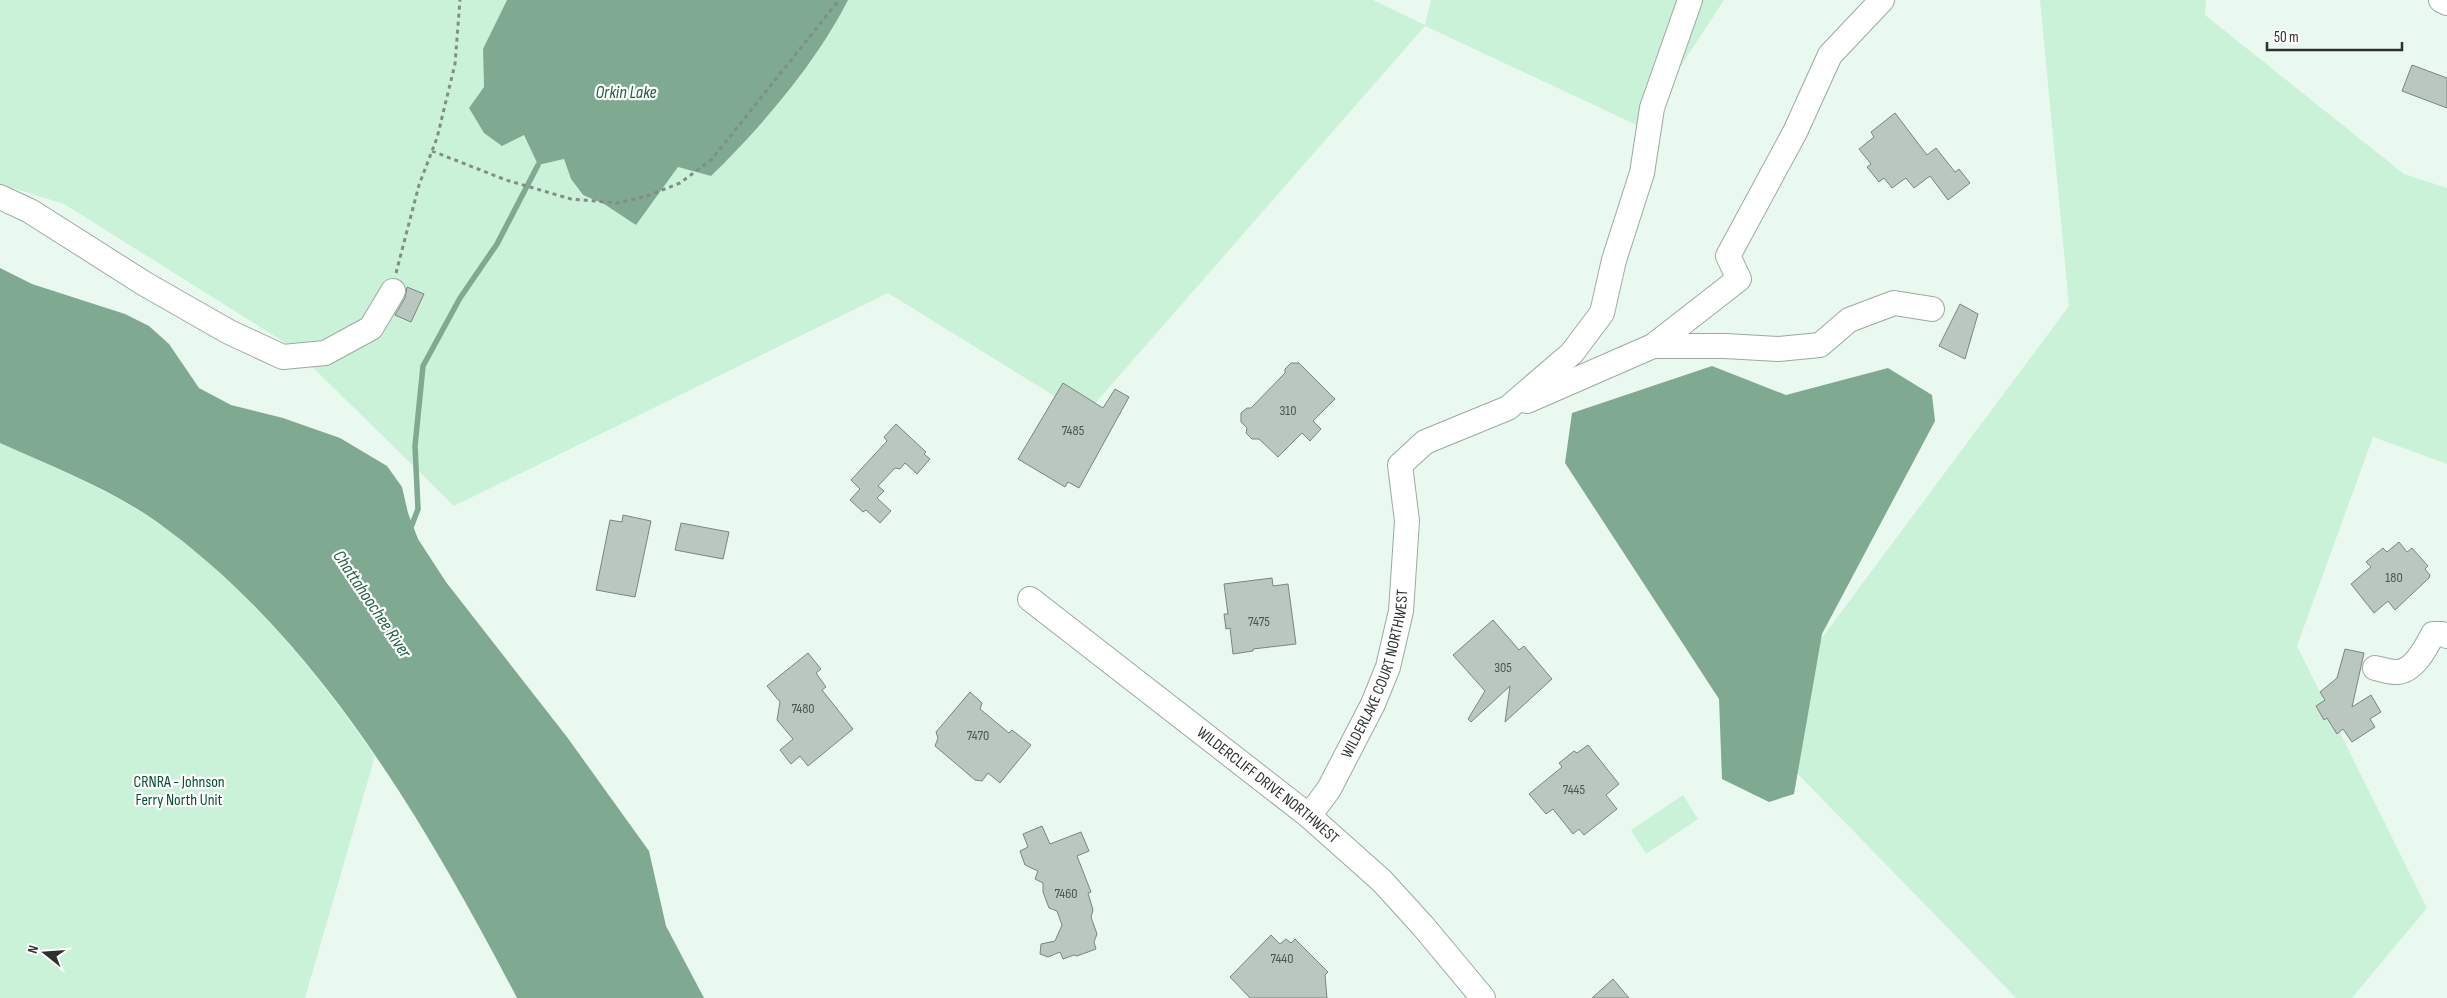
<svg xmlns="http://www.w3.org/2000/svg" width="2447" height="998" font-family="'Sofia Sans Condensed',sans-serif">
  <style>
    .green { fill: #caf2d9 }
    .water { fill: #7fa990 }
    .lines { fill: none; stroke-linecap: round; stroke-linejoin: round }
    .stream { stroke: #7fa990; stroke-width: 5.5 }
    .building { fill: #b9c7be; stroke: #79867e }
    .minor-casing { stroke: #9ba9a0; stroke-width: 26 }
    .path { stroke: #838d87; stroke-width: 3; stroke-dasharray: 4 4; stroke-linecap: butt }
    .minor { stroke: #fff; stroke-width: 24 }
    .labels { text-anchor: middle; dominant-baseline: central; stroke-width: 4.5; stroke-linejoin: round; paint-order: stroke }
    .number-label { font-size: 14px; fill: #4f5652 }
    .street-label { font-size: 16px; fill: #2c312e; stroke: #fff }
    .park-label { font-size: 16px; fill: #045130; stroke: #fff }
    .water-label { font-size: 18px; font-style: italic; fill: #1d613f; stroke: #fff }
  </style>
  <rect width="100%" height="100%" fill="#eaf9ef"/>
  <path class="green" d="M0,0H507L483,49L484,87L524,135L538,165L564,159L571,179L582,195L604,204L636,225L678,167L711,176C761,128 817,63 848,0H1373L1425,25L1431,0H1724L1641,127L1425,26L1085,415L888,293L454,506L292,347L64,204L0,184Z
    M2040,0H2206L2205,15L2404,174L2447,188V464L2373,437L2297,646L2427,908L2352,998H2016L1754,729L2069,306Z
    M0,443C53,467 108,489 156,522C244,582 314,669 375,756L305,998H0Z
    M1683,795L1698,819L1646,854L1631,830Z"/>
  <path class="water" d="M507,0H848C817,62 760,129 711,176L678,167L636,225L604,204L583,195L571,179L564,159L538,165L524,135L502,146L484,133L469,108L484,87L483,49Z
    M0,268L32,284L125,314L149,326L169,344L199,388L231,405L283,418L340,438L387,466L402,487L408,513L418,539L446,582L567,737L649,851L666,926L704,998H517C427,826 318,637 157,522C109,488 53,467 0,443Z
    M1712,366L1786,395L1888,368L1932,395L1935,421L1822,634L1794,794L1769,802L1722,779L1719,699L1565,463L1572,413Z"/>
  <g class="lines">
    <path class="stream" d="M410,530L418,509L415,446L423,366L460,298L497,244L538,165"/>
  </g>
  <path class="building" d="M2412,65L2447,78V108L2402,91Z
    M1895,113L1927,155L1936,148L1955,172L1959,169L1970,183L1948,200L1930,176L1914,188L1906,178L1892,188L1884,178L1879,182L1867,167L1871,164L1859,149L1874,137L1871,132Z
    M407,287L424,294L411,322L395,315L405,298Z
    M1960,304L1978,314L1965,359L1939,346Z
    M1291,363H1299L1335,399L1313,421L1321,429L1310,441L1302,433L1278,457L1259,439H1252L1246,433L1247,428L1241,422V413L1247,408H1251L1285,373V369Z
    M1063,383L1103,408L1115,389L1129,397L1079,488L1068,482L1065,487L1018,459Z
    M896,424L926,452L924,454L930,459L917,474L905,463L900,469L895,468L878,486L884,491L877,498L891,511L880,523L866,510L863,512L850,500L860,489L851,480L887,441L884,437Z
    M623,515L651,521L635,597L596,590L610,520L622,522Z
    M681,523L729,532L723,559L675,550Z
    M2399,542L2407,552L2412,548L2428,566L2425,569L2430,575L2429,578L2395,610L2388,601L2374,613L2351,584L2371,567L2366,562L2383,548L2387,552Z
    M1272,578L1273,586L1288,584L1296,644L1253,649V651L1233,654L1230,628L1226,629L1224,614H1228L1224,584Z
    M1493,620L1519,650L1524,646L1552,679L1505,722L1510,686L1471,722L1468,719L1485,691L1453,655Z
    M2345,649L2364,653L2352,707L2371,695L2381,712L2370,719L2375,727L2352,742L2343,729L2337,734L2327,718L2324,720L2316,706L2325,700L2320,692L2337,678Z
    M808,653L821,669L816,673L826,687L822,690L853,729L808,766L800,756L791,764L780,750L793,739L777,720L780,702L767,686Z
    M970,692L982,703L980,709L1009,733L1012,730L1031,745L1000,783L988,773L982,781L975,780L935,746L938,738L936,732Z
    M1588,745L1619,784L1606,795L1617,809L1584,835L1579,829L1573,834L1553,809L1546,814L1529,794L1562,767L1559,763L1574,751L1577,753Z
    M1042,826L1050,844L1081,832L1089,851L1077,856L1091,892L1088,893L1093,910L1091,917L1097,934L1094,942L1096,949L1077,956L1074,955L1063,959L1060,952L1048,957L1040,954L1041,944L1055,941L1062,925L1057,911L1049,908L1043,892V883L1035,879L1038,871L1025,865L1020,851L1028,847L1023,834Z
    M1271,935L1280,944L1286,939L1291,943L1295,939L1328,972L1325,975L1327,998H1250L1230,977Z
    M1613,979L1629,998H1592Z"/>
  <g class="lines">
    <defs>
      <g id="minor">
        <path d="M2441,0L2447,3"/>
        <path d="M0,197L30,211L145,284L229,332L283,357L325,353L371,328L393,291"/>
        <path d="M1653,346H1725L1778,349L1820,345L1849,320L1894,303L1932,309"/>
        <path d="M1527,401L1653,346L1739,279L1728,256L1795,132L1830,55L1882,0"/>
        <path id="s1" d="M1030,599L1309,816L1382,881L1423,926L1483,998"/>
        <path d="M2375,668C2381,669 2388,672 2395,672C2413,673 2426,648 2433,634H2442L2447,636"/>
        <path id="s2" d="M1309,816L1329,789L1373,704L1388,667L1401,611L1407,521L1400,465L1425,442L1508,408L1572,353L1602,313L1614,260L1642,173L1652,108L1690,0"/>
      </g>
    </defs>
    <use href="#minor" class="minor-casing"/>
    <path class="path" d="M432,151L506,180L571,199L618,203L647,196L680,183L712,159L839,0
      M396,273L419,185L437,138L455,64L460,0"/>
    <use href="#minor" class="minor"/>
  </g>
  <g class="labels">
    <g class="number-label">
      <text x="1288" y="410">310</text>
      <text x="1073" y="430">7485</text>
      <text x="2394" y="577">180</text>
      <text x="1259" y="621">7475</text>
      <text x="1503" y="667">305</text>
      <text x="803" y="708">7480</text>
      <text x="978" y="735">7470</text>
      <text x="1574" y="789">7445</text>
      <text x="1066" y="893">7460</text>
      <text x="1282" y="958">7440</text>
    </g>
    <g class="street-label">
      <text stroke="none"><textPath href="#s2" startOffset="159">WILDERLAKE COURT NORTHWEST</textPath></text>
      <text stroke="none"><textPath href="#s1" startOffset="302">WILDERCLIFF DRIVE NORTHWEST</textPath></text>
    </g>
    <g class="park-label">
      <text x="179" y="782">CRNRA - Johnson<tspan x="179" dy="18">Ferry North Unit</tspan></text>
    </g>
    <g class="water-label">
      <text x="626" y="92">Orkin Lake</text>
      <text transform="translate(372 604) rotate(56)">Chattahoochee River</text>
    </g>
  </g>
  <g transform="translate(45 953) rotate(287)" stroke="#ffffff" stroke-width="4" paint-order="stroke">
  <path d="M0-4L9 19L0 12L-9 19Z" fill="#2c312e"/>
  <text y="-8" font-size="14" font-weight="bold" text-anchor="middle" fill="#2c312e">N</text>
  </g>
  <path d="M2267 42v8h135v-8" fill="none" stroke="#2c312e" stroke-width="2.5"/>
  <text x="2274" y="42" font-size="15" fill="#2c312e" stroke="#ffffff" stroke-width="4" paint-order="stroke">50 m</text>
</svg>
